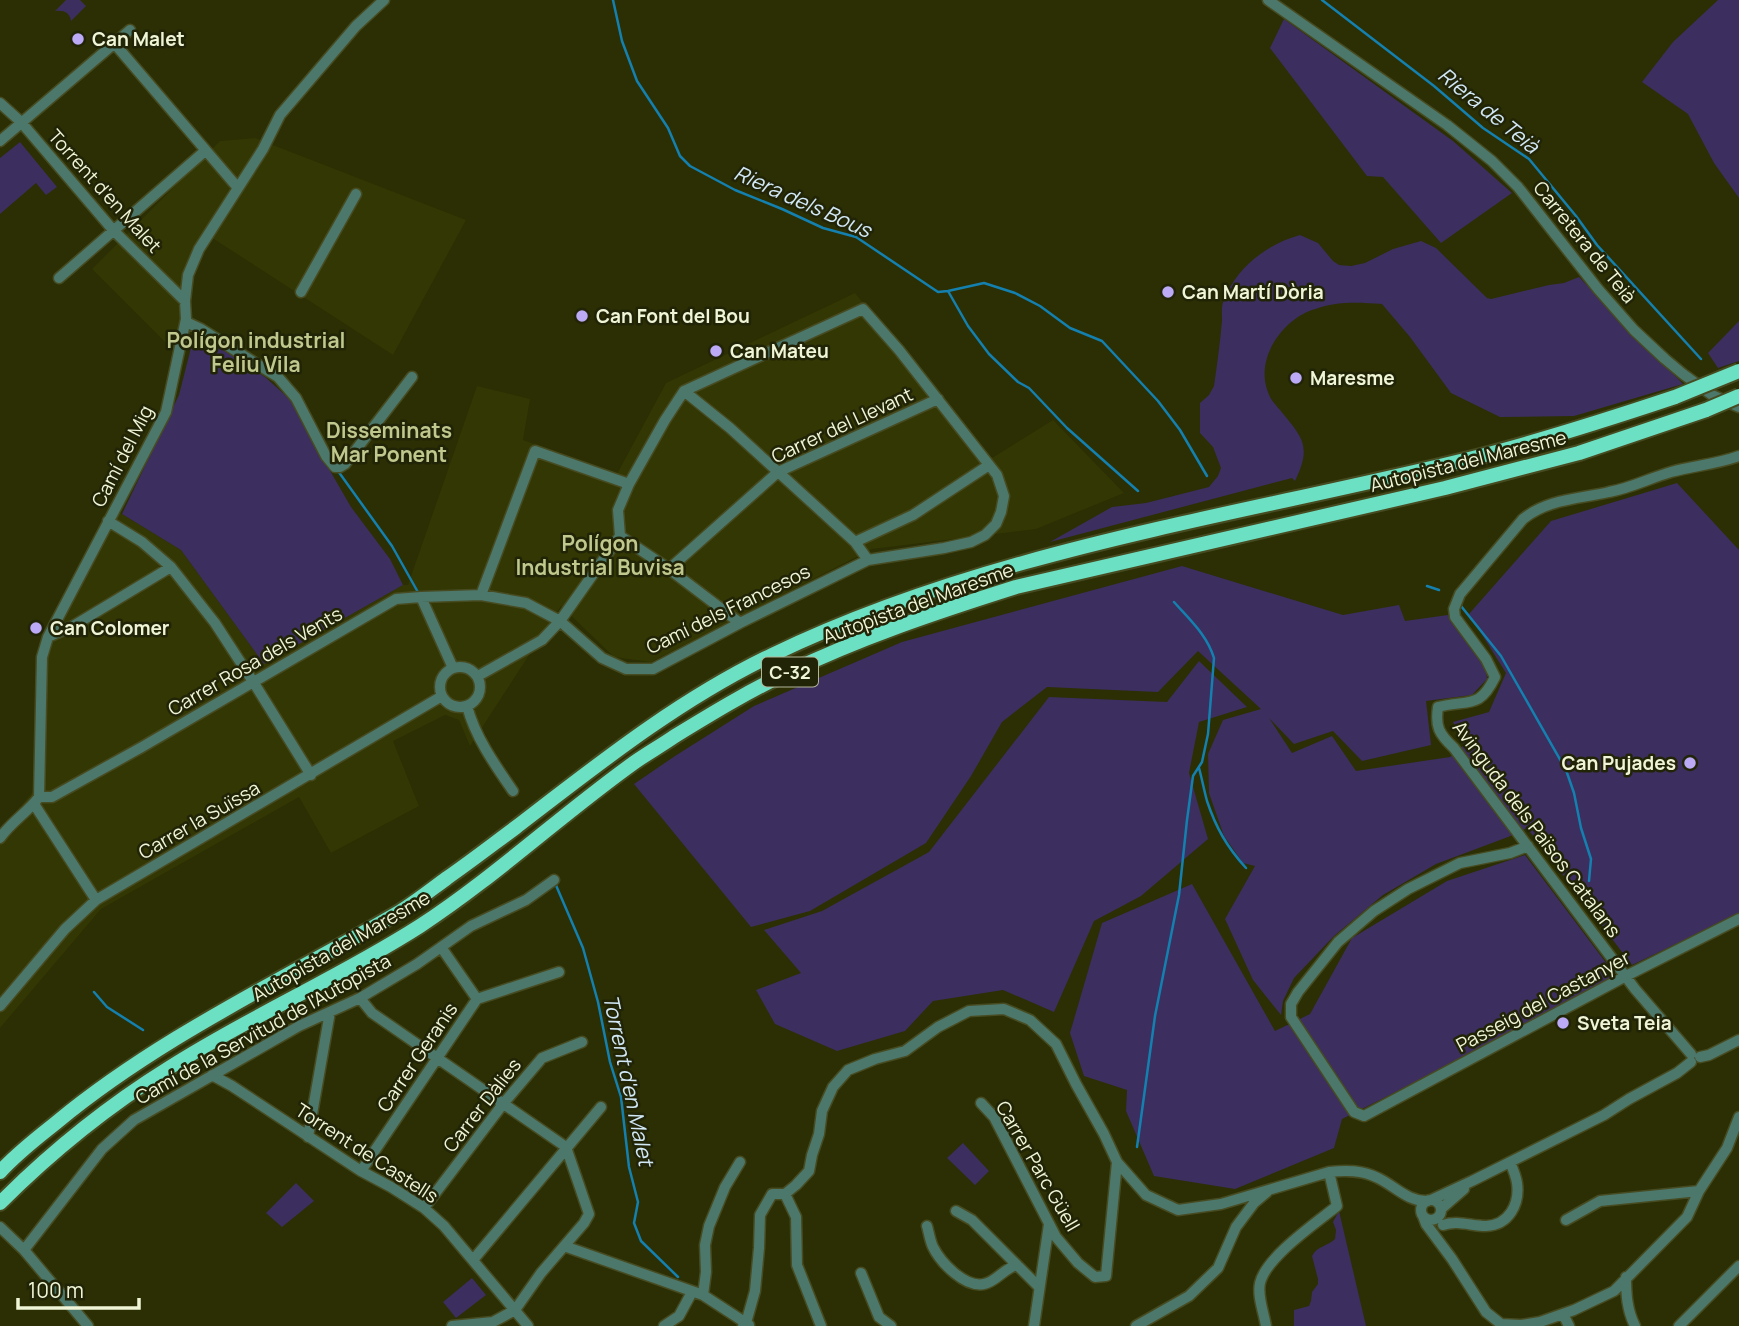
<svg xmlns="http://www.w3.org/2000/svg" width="1739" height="1326" font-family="Manrope,sans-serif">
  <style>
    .built { fill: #333703 }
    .green { fill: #3c2e5e }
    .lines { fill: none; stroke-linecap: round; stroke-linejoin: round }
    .stream { stroke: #1480b0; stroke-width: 2.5 }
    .minor-casing { stroke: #474b21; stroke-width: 13 }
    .highway-casing { stroke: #474b21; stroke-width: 18 }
    .minor { stroke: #4c776b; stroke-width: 10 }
    .highway { stroke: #6ce0c3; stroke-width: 14 }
    .highway-bridge-casing { stroke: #474b21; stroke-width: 18; stroke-linecap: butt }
    .highway-bridge { stroke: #6ce0c3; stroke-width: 14 }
    .poi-dot { fill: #bcaaf6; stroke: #212407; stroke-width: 2.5 }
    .labels { text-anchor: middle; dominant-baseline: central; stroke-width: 5; stroke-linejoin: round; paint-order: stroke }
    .shield { fill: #212407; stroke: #b2b699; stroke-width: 2 }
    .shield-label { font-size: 18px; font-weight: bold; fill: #f0f5d7 }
    .poi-label { font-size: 19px; font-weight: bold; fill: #f0f5d7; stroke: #212407; text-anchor: start }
    .street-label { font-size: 19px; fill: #f0f5d7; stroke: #212407 }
    .water-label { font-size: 21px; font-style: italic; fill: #d2e8f5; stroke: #212407 }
    .neighbourhood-label { font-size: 21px; font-weight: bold; fill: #c0c88e; stroke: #212407 }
  </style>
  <rect width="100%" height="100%" fill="#2b2f03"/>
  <path class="built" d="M255,138L466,220L393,355L203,232L175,352L92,269L220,141Z
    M855,293L992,458L1053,420L1124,493L1036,529L872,549L651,662L614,657L561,606L470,746L459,720L445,715L393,741L419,806L331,853L299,797L101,909L0,1028V830L37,787L39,644L112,508L181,550L264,664L403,585H408L477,386L530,399L523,440L617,474L666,383Z"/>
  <path class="green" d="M66,0H80L86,6L71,21C70,12 63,10 55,11Z
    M1718,0H1739V198L1714,163L1688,114L1642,82L1673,42Z
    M1284,19L1453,141L1512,193L1441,243L1383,177L1367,176L1270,48Z
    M20,142L57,187L46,195L36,183L0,214V158Z
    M1300,235L1318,243L1333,261L1339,265L1351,266L1365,263L1393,249L1421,241L1436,248L1487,298L1491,299L1549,285L1564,283L1579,277L1683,384L1574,416L1500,417L1451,393L1410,337L1382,304C1357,302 1336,301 1312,310C1281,321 1255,360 1268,392C1270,399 1275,404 1280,410C1303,438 1312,446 1295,481L1292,478L1050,542L1112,507L1146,503L1209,487L1218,476L1221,468L1213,447L1200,433V403L1209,395L1214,386C1217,365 1220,343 1222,321C1222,314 1221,306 1224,300C1236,268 1267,244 1300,235Z
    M1739,321V361L1718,368L1708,353Z
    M195,332L265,377L293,402L325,462L351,507L390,559L403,585L264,664L181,550L122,514L179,395Z
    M1677,483L1739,550V914L1632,965L1527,828L1508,837L1436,864L1383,895L1334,936L1294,978L1283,1001L1281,1015L1253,980L1225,919L1255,866L1243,863L1224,836L1209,793L1208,754L1223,720L1261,709L1198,651L1158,692L1047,687L1002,722L971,776L926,843L810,911L751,927L634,784L675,756L754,706L902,642L1182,566L1343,615L1399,605L1405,621L1448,615L1486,665L1487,679L1472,695L1426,701L1431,745L1362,761L1333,731L1294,744L1269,718L1292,753L1332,736L1356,771L1450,757L1464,745L1453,722L1489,712L1506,673L1469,614L1551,521Z
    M1199,661L1247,707L1199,722L1189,773L1208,839L1141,896L1094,921L1054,1012L1003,990L933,1001L905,1031L837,1051L775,1024L756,990L801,973L764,930L822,911L929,852L1049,697L1167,702Z
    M1525,855L1619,980L1342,1119L1334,1148L1235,1189L1154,1176L1126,1111L1127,1090L1084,1076L1070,1033L1102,923L1192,884L1275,1031L1310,1014L1352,938L1447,881Z
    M963,1143L989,1171L975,1185L947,1158Z
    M296,1183L314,1201L282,1227L266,1213Z
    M1339,1211L1366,1326H1294V1310L1309,1306L1311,1301L1312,1292L1318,1284V1279L1312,1256C1317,1246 1328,1246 1335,1239L1336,1230L1333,1222Z
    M472,1278L486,1295L456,1318L443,1302Z"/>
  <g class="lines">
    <path class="stream" d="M613,0L622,41L637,81L668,128L680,156L690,166L735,190L782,209L823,228L856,237L938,292L948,291L984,283L1015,293L1040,306L1070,328L1102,341L1158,401L1180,430L1207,476
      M1322,0L1434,86L1483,128L1529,159L1576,216L1597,245L1701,359
      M948,291L968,326L989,354L1018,382L1029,388L1067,428L1138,491
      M338,471L392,546L419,594
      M1427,586L1439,590
      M1461,606L1501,656L1566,770L1574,793L1581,828L1591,859L1589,881
      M1199,768C1202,779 1204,790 1207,801C1216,828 1227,847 1246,868
      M555,883L583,948L598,1002L610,1062L621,1097L629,1167L638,1202L634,1223L641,1241L678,1277
      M94,992L107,1007L143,1030
      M1137,1147L1155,1016L1179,895L1187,820L1193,776L1202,762L1208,734L1214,658C1207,635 1190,620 1174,602"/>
    <defs>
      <path id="minor" d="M1268,0L1447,125L1492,161L1518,187L1598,289L1634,330L1665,359L1683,374L1712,395L1739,407
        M114,43L238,188
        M0,103L21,122L113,230L185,301
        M0,141L130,30
        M59,278L205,151
        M301,292L356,194
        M186,322L201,329L278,377L296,398L326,456L335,467H340L345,464L412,377
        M684,391L730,428L855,542L868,560
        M108,521L142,542L171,567L215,623L254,683L311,775
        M620,536L618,510L629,484L665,420L684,391
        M620,536L669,569L740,623
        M855,542L913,515L989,465
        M669,569L778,472L938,399
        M481,595L535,451L629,484
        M421,597L481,595L526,603L560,621L602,658L626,669H653L740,623L868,560L944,548L971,542L985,535L996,524L1001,512L1004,496L997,475L899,350L863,309L684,391
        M48,637L73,626L171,567
        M440 687a20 20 0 1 1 40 0a20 20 0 1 1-40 0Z
        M478,676L542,640L560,621L620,536
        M467,706C475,737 495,765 513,791
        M39,797H52L142,747L396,599L421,597L453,668
        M34,804L96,900
        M0,838C11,822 28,812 39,797L42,657L48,637L166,412L186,319L185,301L188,275L199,249L263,149L280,115L356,26L384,0
        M1528,846L1510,853L1460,863L1408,889L1374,911L1338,942L1298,992L1291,1004V1017L1354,1112L1364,1116L1626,976L1739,919
        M441,947L477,999
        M360,998L372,1013L566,1147
        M0,1006L65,929L96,900L442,696
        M1691,1054L1635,989L1454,748C1439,734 1435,727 1438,707C1469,699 1479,710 1495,677L1486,659L1455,617L1454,609L1460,594L1523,519C1548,499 1579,499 1609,492C1631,488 1650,478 1671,472C1693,466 1717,464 1739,456
        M1700,1057L1709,1055L1739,1040
        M212,1075L232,1086L361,1171L391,1187L424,1208L444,1226L528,1326
        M981,1103L994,1117L1056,1237L1078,1263L1095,1277L1106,1276L1117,1162
        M308,1137L330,1012
        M361,1171L477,999L559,972
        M785,1194L796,1185L809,1171L812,1155L819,1134L822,1111L833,1087L848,1070L875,1059L905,1051L938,1027L969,1011L1004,1009L1030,1020L1056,1044L1076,1084L1104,1134L1117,1162L1146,1195L1178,1210L1221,1204L1329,1172C1346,1170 1362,1170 1378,1178C1395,1186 1408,1202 1428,1201
        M1431,1200L1472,1181L1604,1115L1629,1099L1677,1073L1691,1062
        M1421 1210a10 10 0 1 1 20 0a10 10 0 1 1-20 0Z
        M424,1208L503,1104L542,1058L582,1042
        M1441,1209L1464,1189
        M956,1211L972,1220L1039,1287
        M1423,1216L1426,1224L1452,1259L1486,1312L1501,1324L1521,1325L1540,1322L1574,1310L1614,1291L1687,1217L1699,1191L1727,1148L1739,1117
        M1566,1220L1600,1201L1699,1191
        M1443,1225C1458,1220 1471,1226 1486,1226C1509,1225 1520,1204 1517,1183C1516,1176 1513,1169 1510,1162
        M927,1226C929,1233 930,1241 933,1247C941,1263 965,1288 984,1284C996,1282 1004,1268 1017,1265
        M0,1227L24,1250L88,1326
        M564,1246L703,1295L749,1325
        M24,1250L102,1149L134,1120L299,1026L360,998L417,964L471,926L526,900L554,880
        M473,1260L601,1107
        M861,1273L879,1317L891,1326
        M1626,1277C1626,1294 1627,1310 1635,1326
        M703,1295L706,1272L705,1245L709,1226L725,1187L740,1162
        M1563,1314L1569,1326
        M452,1326L493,1322L515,1310L541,1273L584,1223L589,1214L566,1147
        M664,1326L679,1316L692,1292
        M743,1326L746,1323L755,1291L759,1248L760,1215L772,1194H785L796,1217L797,1265L821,1326
        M1034,1326L1049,1224
        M1136,1326L1189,1296L1218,1268L1236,1227L1254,1203L1267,1192
        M1266,1326C1264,1313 1257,1296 1260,1283C1266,1257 1316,1223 1337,1206L1329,1172
        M1679,1326L1739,1266"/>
      <path id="highway" d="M0,1172C17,1153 37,1138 57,1122C161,1036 285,979 401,911C417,901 432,889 447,878C470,862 492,845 515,828C597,765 678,700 772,655C994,548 1240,516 1477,457C1544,440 1609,419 1675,397
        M0,1203C51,1152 108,1106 169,1068C250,1016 339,978 420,926C495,877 562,814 635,762C648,753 662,745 675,736C711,714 747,692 785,674C859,638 937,612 1016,587L1445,488L1579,453L1706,410"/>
    </defs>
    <use href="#minor" class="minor-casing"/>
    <use href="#highway" class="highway-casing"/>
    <use href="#minor" class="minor"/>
    <use href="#highway" class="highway"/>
    <defs>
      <path id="highway-bridge" d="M1675,397L1739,371
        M1706,410L1739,396"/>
    </defs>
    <use href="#highway-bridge" class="highway-bridge-casing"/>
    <use href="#highway-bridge" class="highway-bridge"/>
  </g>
  <g class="poi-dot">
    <circle cx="78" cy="39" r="7"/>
    <circle cx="1168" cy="292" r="7"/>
    <circle cx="582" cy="316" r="7"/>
    <circle cx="716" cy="351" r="7"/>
    <circle cx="1296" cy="378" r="7"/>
    <circle cx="36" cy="628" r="7"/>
    <circle cx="1690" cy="763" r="7"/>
    <circle cx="1563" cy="1023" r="7"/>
  </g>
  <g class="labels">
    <rect class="shield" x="762" y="657.5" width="56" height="29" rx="5"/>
    <g class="shield-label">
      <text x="790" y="672">C-32</text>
    </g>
    <g class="poi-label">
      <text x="92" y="39">Can Malet</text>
      <text x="1182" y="292">Can Martí Dòria</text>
      <text x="596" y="316">Can Font del Bou</text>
      <text x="730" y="351">Can Mateu</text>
      <text x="1310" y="378">Maresme</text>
      <text x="50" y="628">Can Colomer</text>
      <text x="1676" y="763" text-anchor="end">Can Pujades</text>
      <text x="1577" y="1023">Sveta Teia</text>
    </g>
    <g class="street-label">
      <text transform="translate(105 191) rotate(48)">Torrent d'en Malet</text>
      <text transform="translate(1585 242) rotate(51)">Carretera de Teià</text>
      <text transform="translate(842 425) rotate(-25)">Carrer del Llevant</text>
      <text transform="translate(122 456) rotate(-63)">Camí del Mig</text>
      <text transform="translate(1468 461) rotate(-14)">Autopista del Maresme</text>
      <text transform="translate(918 603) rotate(-20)">Autopista del Maresme</text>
      <text transform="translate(728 609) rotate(-26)">Camí dels Francesos</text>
      <text transform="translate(255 661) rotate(-30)">Carrer Rosa dels Vents</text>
      <text transform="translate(199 820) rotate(-30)">Carrer la Suïssa</text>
      <text transform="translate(1537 829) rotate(53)">Avinguda dels Països Catalans</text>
      <text transform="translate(341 946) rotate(-30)">Autopista del Maresme</text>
      <text transform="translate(1543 1001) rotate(-28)">Passeig del Castanyer</text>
      <text transform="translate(263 1029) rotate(-29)">Camí de la Servitud de l'Autopista</text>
      <text transform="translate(417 1057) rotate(-56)">Carrer Geranis</text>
      <text transform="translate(482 1105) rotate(-52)">Carrer Dàlies</text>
      <text transform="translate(367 1153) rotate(33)">Torrent de Castells</text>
      <text transform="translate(1038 1166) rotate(60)">Carrer Parc Güell</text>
    </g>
    <g class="water-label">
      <text transform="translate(1489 110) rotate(39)">Riera de Teià</text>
      <text transform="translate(803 201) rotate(24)">Riera dels Bous</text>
      <text transform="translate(629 1080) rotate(78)">Torrent d'en Malet</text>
    </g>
    <g class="neighbourhood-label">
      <text x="256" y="340">Polígon industrial<tspan x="256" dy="24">Feliu Vila</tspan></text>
      <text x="389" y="430">Disseminats<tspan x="389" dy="24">Mar Ponent</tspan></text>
      <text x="600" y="543">Polígon<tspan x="600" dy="24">Industrial Buvisa</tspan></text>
    </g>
  </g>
  <path d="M18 1298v10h121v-10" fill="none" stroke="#f0f5d7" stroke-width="3.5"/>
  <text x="28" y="1298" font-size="21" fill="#f0f5d7" stroke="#212407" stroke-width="5" paint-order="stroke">100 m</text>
</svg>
